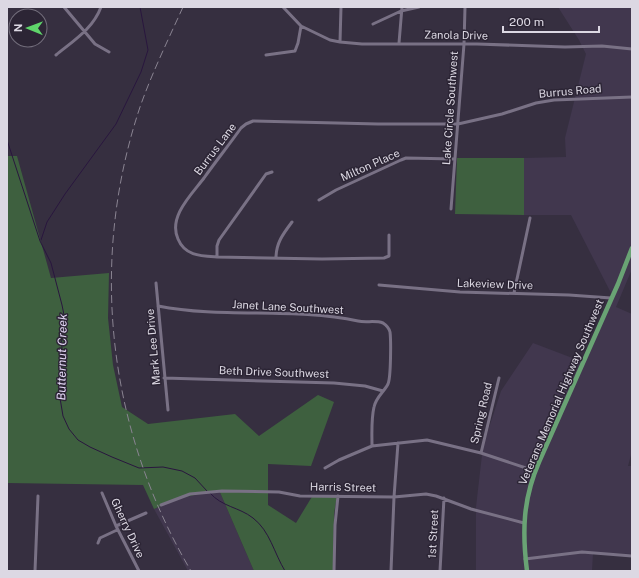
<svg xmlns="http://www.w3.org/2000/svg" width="639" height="578" font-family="'Public Sans',sans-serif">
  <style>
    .built { fill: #41374e }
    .green { fill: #3e603f }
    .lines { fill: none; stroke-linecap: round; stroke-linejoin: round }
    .stream { stroke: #29163e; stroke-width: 1 }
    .street { stroke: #797185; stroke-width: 3 }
    .primary { stroke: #69a374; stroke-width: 4.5 }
    .rail { stroke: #8a8492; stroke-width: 1; stroke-dasharray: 8 4; stroke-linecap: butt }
    .labels { text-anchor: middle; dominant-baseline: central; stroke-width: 3; stroke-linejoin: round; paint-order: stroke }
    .street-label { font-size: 11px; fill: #dcd8e3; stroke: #2c2535 }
    .water-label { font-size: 12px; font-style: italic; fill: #e2d6f4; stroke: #2c2535 }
  </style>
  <rect width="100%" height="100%" fill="#362f40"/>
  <path class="built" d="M558,7H632V269L616,307L632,314V451L628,466H632V554L593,553L592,571H476V507L483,446L501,391L533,343L583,362L611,293L571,215H524V158L566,157L565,138L586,54L579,40Z
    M219,490L254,571H188L154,509L180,498Z"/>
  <path class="green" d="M7,156H17L51,278L109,273L108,318L113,365L122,407L148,424L235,414L259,436L318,395L334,402L311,466L268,464V505L296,523L313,495H337L334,514L333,571H254L219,490L180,498L154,509L143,485L7,483Z
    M457,158H524V215L455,214Z"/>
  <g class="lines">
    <path class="stream" d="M7,140L40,241L51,263L62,305L64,315L63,321L60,328L62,348L59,382V392L63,416L69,429L78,440L90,447L112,457L139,468L163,467L182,471L195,478L207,491
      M41,240L47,222L65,194L116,124L141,72L148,50L140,7
      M210,493C222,507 239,507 253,518C270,531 274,553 285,571"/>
    <path class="street" d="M64,7L95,44L109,52
      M283,7L301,26L330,40L340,42L362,44H477L565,47L602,46L632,49
      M373,24L401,11L419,7
      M340,42L341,7
      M399,43L402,7
      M56,55C73,41 93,29 101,7
      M266,55L295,51L298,43L301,26
      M272,172L266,174L219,240L217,246V257C201,256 185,256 178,239C168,217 191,195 204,178C216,161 229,145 241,128L246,124L253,121L378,124H458L502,114L536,103L554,100L632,97
      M319,200L336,190L401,160L406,158L455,159
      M451,209L464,44L465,7
      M217,257L322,259L384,258L389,256V235
      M276,258C276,243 283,234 292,222
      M156,283L168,410
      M379,285L460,292L569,295L611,298
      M514,293L530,218
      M158,306C224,319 293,307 358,321C366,323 375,320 383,323C386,325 389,328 390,332C391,340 391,377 388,384C384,392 376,397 374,407C371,420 372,433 372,446
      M164,378L334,383L365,386L383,391
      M481,453L499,378
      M325,468L339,460L372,446L427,440L481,453L535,471
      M102,493L116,526L139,571
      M161,505L190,494L222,491L279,492L300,496L394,497L426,494L436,496L471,509L524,523
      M116,526L146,513
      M98,543L100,538L117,530
      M525,559L582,552L632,556
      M35,571L38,496
      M334,571L335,525L338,496
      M391,571L394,497L398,443
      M440,571L444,498"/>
    <path class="primary" d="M527,571C522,531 523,499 539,462L618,284L632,248"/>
    <path class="rail" d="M183,7C168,40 152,73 140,107C88,263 108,430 191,571"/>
  </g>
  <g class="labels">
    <g class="street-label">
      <text transform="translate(456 35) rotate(1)">Zanola Drive</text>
      <text transform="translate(570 91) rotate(-5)">Burrus Road</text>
      <text transform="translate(450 108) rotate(-86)">Lake Circle Southwest</text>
      <text transform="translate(215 149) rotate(-53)">Burrus Lane</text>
      <text transform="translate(370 165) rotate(-24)">Milton Place</text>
      <text transform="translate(495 284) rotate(2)">Lakeview Drive</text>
      <text transform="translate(288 307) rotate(3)">Janet Lane Southwest</text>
      <text transform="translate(153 347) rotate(-95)">Mark Lee Drive</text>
      <text transform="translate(274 372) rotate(2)">Beth Drive Southwest</text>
      <text transform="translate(561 392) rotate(-67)">Veterans Memorial Highway Southwest</text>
      <text transform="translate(481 413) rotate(-77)">Spring Road</text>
      <text transform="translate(343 487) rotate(1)">Harris Street</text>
      <text transform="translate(128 528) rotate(65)">Gherry Drive</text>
      <text transform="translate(433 534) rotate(-87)">1st Street</text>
    </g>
    <g class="water-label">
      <text transform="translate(62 357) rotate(-89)">Butternut Creek</text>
    </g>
  </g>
  <rect width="639" height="578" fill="none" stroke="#dcd8e3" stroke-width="16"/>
  <g transform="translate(28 28) rotate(271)"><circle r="19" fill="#2c2535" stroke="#726d7b"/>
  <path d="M0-3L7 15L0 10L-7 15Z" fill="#5fd56b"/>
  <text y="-6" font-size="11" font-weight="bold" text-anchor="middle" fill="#dcd8e3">N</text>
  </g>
  <path d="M503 26v6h96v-6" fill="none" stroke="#dcd8e3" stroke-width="2"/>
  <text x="509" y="26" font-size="12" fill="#dcd8e3" stroke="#2c2535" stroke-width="3" paint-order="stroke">200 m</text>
</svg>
